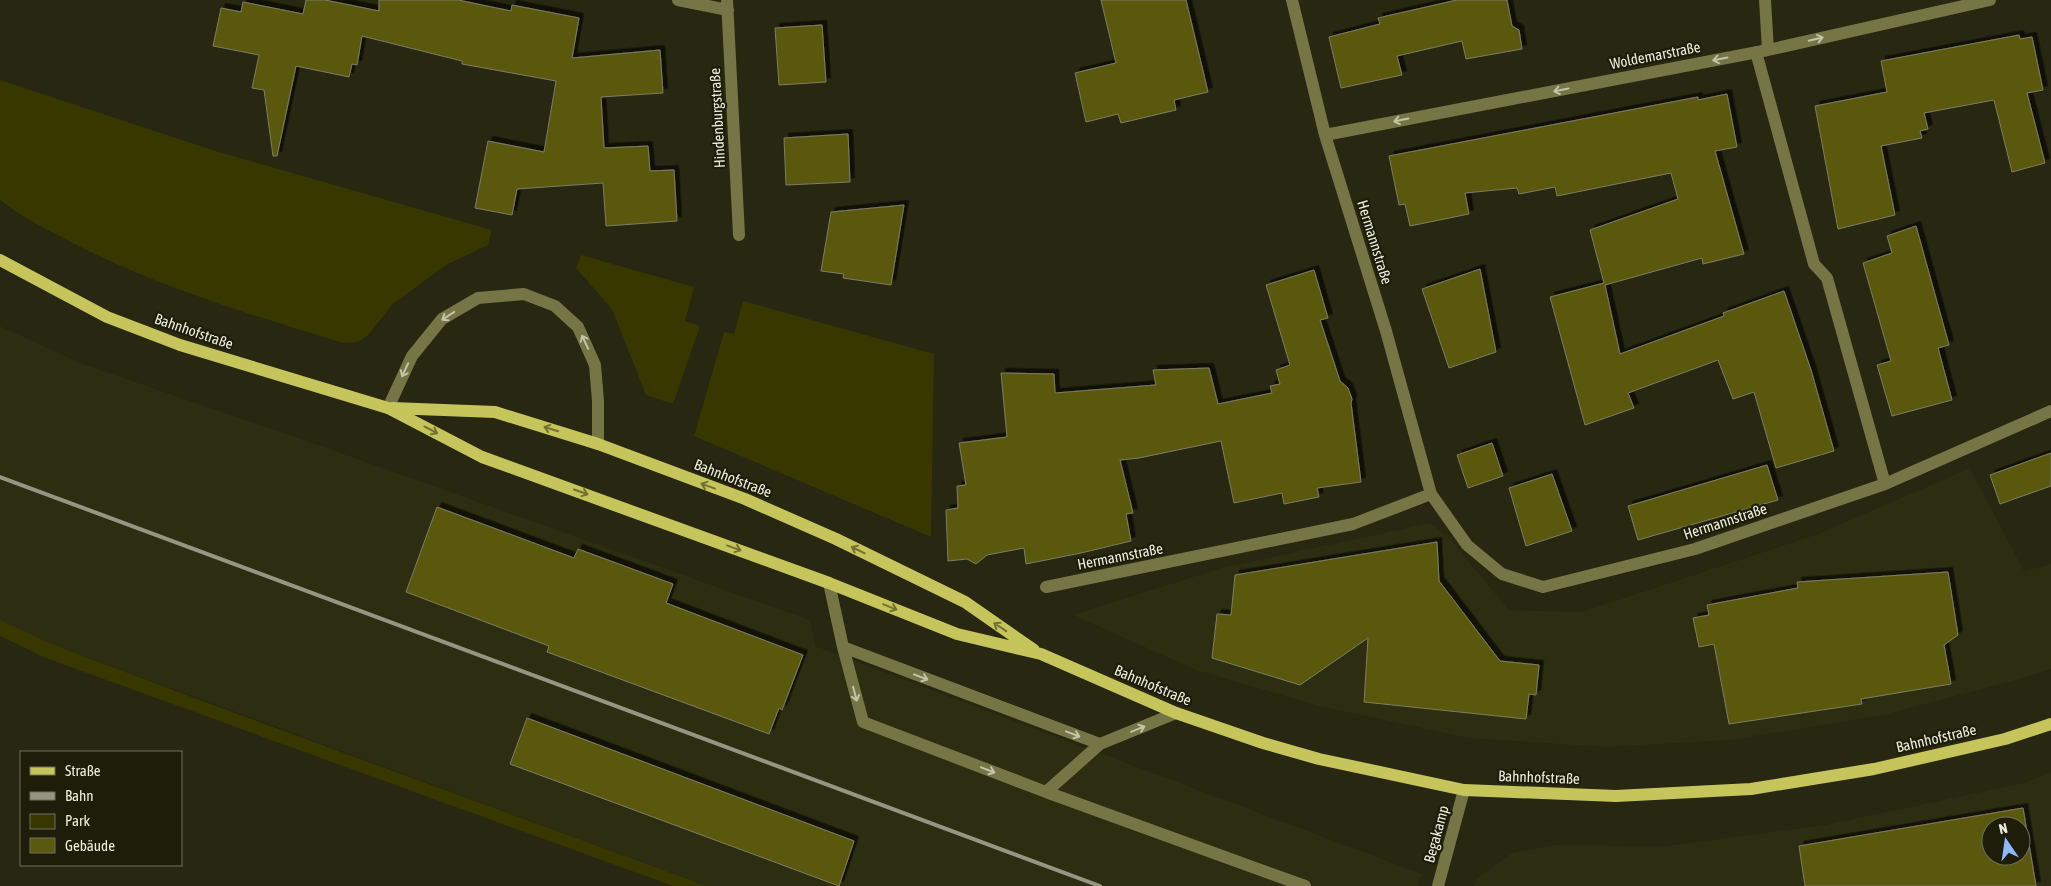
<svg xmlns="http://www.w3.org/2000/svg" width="2051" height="886" font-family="'Asap Condensed',sans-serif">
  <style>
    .built { fill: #2d2d11; fill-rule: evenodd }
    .green { fill: #383700 }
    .building { fill: #5a590d; stroke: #7d7d66; fill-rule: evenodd; filter: url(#shadow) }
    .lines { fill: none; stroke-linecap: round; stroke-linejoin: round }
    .minor { stroke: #757545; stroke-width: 12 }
    .major { stroke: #c6c55b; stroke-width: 12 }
    .rail { stroke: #959584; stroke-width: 4 }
    .oneway { stroke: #c3c4aa }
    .oneway2 { stroke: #727132 }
    .labels { text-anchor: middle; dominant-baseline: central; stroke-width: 4.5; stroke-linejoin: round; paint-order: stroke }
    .street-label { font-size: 15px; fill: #edeee0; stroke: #1d1d09 }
  </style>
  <defs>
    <filter id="shadow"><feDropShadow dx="4.5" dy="-4.5" stdDeviation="0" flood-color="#0009"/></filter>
  </defs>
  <rect width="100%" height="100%" fill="#272712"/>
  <path class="built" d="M0,326L80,363L321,446L810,620L815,646L1422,874L1418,886H707L54,645L0,620Z
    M1970,468L2024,571L2051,564V669L2024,678L1887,714L1731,740L1605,747L1468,738L1319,706L1196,670L1073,615L1221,568L1430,523L1451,540L1509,610L1582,612L1818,534Z
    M2051,773V886H1474L1477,878L1512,853L1553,845L1665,846L1825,825L2023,783ZM1991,826H2021V856H1991Z"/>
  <path class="green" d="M0,80L212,150L492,230L488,245L446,265L393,304L368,335L358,342L343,343C248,314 152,285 65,239C42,227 20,216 0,200Z
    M581,255L694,287L685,321L700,326L673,404L646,395L612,309L576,268Z
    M743,301L934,354L931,537L694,436L724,332L734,334Z
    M0,620L54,645L232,712L707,886H673L46,658L0,636Z"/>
  <path class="building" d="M306,0H325L379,11V0H458L511,11L512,5L579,18L572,58L660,50L663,93L601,97L604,148L648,146L650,171L674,170L677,221L606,226L603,183L517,189L512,215L475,208L488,141L544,152L556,81L462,64V61L362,36L357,65L352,64L349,77L296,66L277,156H273L264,90L252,88L259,55L213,46L221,8L241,12L243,2L303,14Z
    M1101,0H1186L1208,92L1174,100L1176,110L1121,123L1118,114L1086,122L1075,73L1116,63Z
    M1457,0H1507L1512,26L1519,30L1522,49L1466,59L1462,41L1397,56L1402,75L1341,88L1329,37L1380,24L1378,18Z
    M822,25L826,82L779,85L775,28Z
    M2019,35L2020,39L2032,37L2043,90L2027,93L2045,163L2012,172L1994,100L1924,113L1928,129L1920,131L1922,138L1881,146L1895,215L1838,229L1815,106L1887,92L1881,61Z
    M1727,94L1737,147L1715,151L1744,254L1703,264L1702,258L1605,285L1620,354L1724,316L1723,313L1784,291L1811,370L1834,451L1776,468L1754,392L1733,399L1718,360L1628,393L1634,408L1585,425L1550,297L1604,283L1590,230L1678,199L1671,173L1557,196L1555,187L1519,194L1517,188L1465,193L1469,214L1410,226L1405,204L1399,205L1389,156L1698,97V100Z
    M848,134L850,182L786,185L784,138Z
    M904,205L891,285L843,278L844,274L821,271L831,212Z
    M1916,226L1949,345L1938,348L1952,400L1892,416L1877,365L1891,361L1863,263L1892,253L1887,236Z
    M1480,269L1496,352L1449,368L1422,289Z
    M1314,270L1328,318L1320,320L1340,381L1348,388L1352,399L1351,403L1361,482L1317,488L1319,497L1284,504L1282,493L1234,503L1221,441L1139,458L1120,460L1133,513L1126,514L1131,541L1081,553L1026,564L1024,548L987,555L976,564L967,559L948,561L946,510L958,508L957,486L966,485L959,443L1007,437L1001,373L1054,374L1055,393L1156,385L1153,370L1209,368L1218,404L1272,393L1270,386L1280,384L1276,370L1290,365L1266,285Z
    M1492,443L1503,476L1468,488L1457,455Z
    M2051,453V486L2000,504L1990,475Z
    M1767,465L1778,500L1638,540L1628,506Z
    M1552,474L1572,531L1526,546L1509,488Z
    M437,507L574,558L578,549L673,584L666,603L803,655L782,710L779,708L769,734L547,652L549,646L406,592Z
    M1437,542L1439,581L1500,661L1539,665L1536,695L1529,694L1526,719L1364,702L1368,638L1300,685L1212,658L1217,614L1231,615L1235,575Z
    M1948,572L1958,635L1944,645L1951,684L1861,699L1862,704L1729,724L1714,644L1699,647L1693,618L1709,615L1707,605L1798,588L1797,582Z
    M527,718L854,841L839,886L510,764Z
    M2023,808L2036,886H1805L1799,846ZM1991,826H2021V856H1991Z"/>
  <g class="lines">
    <path class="minor" d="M678,0L728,10
      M727,0L739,235
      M1292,0L1325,135L1386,331L1431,494L1467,545L1502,574L1543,587L1695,549L1885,484L2051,411
      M1765,0L1768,50
      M1756,52L1814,264L1827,278L1885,484
      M1325,135L1768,50L1990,0
      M388,408L412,356L442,319L478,298L524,294L555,306L578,327L595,365L598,401V444
      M829,583L843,647L863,722L1046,792L1100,744L1176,713
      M1046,587L1353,524L1431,494
      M843,647L1100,744
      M1046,792L1305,886
      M1438,886L1464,790"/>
    <path class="major" d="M0,260L107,317L180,345L388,408L482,457L829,583L957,634L1041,654L1176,713L1263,743L1319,759L1464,790L1616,796L1751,789L1874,769L2005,739L2051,724
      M392,408L495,412L598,444L745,499L836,539L965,602L1034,650"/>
    <path class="rail" d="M0,477L1100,886"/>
  </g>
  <defs><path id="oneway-shaft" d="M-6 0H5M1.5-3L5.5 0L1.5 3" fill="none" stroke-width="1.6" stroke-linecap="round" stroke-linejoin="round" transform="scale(1.25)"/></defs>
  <g class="oneway">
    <use href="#oneway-shaft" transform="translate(1816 39) rotate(-13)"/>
    <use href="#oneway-shaft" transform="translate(1720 59) rotate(169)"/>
    <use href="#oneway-shaft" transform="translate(1561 90) rotate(169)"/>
    <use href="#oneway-shaft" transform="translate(1401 120) rotate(169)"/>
    <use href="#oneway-shaft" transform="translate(448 316) rotate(147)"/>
    <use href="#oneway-shaft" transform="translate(585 342) rotate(-115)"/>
    <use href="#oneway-shaft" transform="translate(405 370) rotate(115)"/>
    <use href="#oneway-shaft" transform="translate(921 677) rotate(21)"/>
    <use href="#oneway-shaft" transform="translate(855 694) rotate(75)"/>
    <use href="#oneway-shaft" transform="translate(1138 729) rotate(-22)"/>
    <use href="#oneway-shaft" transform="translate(1073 734) rotate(21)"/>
    <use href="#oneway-shaft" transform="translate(988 770) rotate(21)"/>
  </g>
  <g class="oneway2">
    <use href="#oneway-shaft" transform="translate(551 429) rotate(-163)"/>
    <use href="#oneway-shaft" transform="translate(431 430) rotate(28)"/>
    <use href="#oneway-shaft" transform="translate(708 486) rotate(-160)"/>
    <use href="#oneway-shaft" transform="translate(581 492) rotate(19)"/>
    <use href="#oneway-shaft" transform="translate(734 548) rotate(20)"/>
    <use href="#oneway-shaft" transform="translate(858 550) rotate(-154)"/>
    <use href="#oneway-shaft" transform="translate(890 607) rotate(22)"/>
    <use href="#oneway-shaft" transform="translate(1000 627) rotate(-146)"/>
  </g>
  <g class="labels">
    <g class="street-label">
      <text transform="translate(1655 55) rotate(-11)">Woldemarstraße</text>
      <text transform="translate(717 118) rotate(-93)">Hindenburgstraße</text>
      <text transform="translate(1375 242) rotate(73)">Hermannstraße</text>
      <text transform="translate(194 331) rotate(19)">Bahnhofstraße</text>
      <text transform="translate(733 478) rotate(21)">Bahnhofstraße</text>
      <text transform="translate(1725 521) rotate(-18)">Hermannstraße</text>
      <text transform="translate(1120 556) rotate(-11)">Hermannstraße</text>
      <text transform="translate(1153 685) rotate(23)">Bahnhofstraße</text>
      <text transform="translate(1936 738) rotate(-13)">Bahnhofstraße</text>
      <text transform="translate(1539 777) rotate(2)">Bahnhofstraße</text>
      <text transform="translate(1436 834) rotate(-75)">Begakamp</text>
    </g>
  </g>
  <rect x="20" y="751" width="162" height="115" fill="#1d1d09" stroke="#70715f"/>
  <rect x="30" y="767" width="25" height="8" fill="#c6c55b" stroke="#70715f"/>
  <text x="65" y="776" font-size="15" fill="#edeee0">Straße</text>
  <rect x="30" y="792" width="25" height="8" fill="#959584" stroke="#70715f"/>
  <text x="65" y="801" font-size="15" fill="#edeee0">Bahn</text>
  <rect x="30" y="814" width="25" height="15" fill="#383700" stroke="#70715f"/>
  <text x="65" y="826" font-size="15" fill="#edeee0">Park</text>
  <rect x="30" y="838" width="25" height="15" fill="#5a590d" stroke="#70715f"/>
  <text x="65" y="851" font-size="15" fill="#edeee0">Gebäude</text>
  <g transform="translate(2006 841) rotate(347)"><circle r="24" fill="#1d1d09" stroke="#70715f"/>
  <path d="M0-4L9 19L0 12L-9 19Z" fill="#8db9fc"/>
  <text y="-8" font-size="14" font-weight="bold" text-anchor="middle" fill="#edeee0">N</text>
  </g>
</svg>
